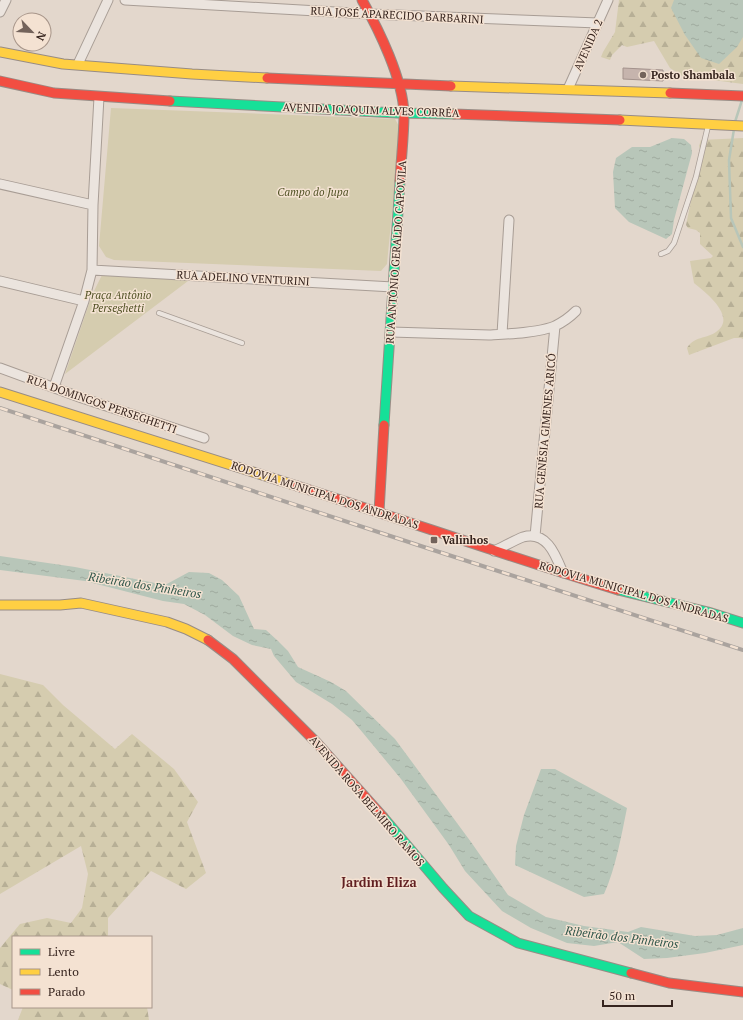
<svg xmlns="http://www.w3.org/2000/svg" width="743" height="1020" font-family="'PT Serif',serif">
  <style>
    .green { fill: #d5ccaf }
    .forest { fill: url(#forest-firs) }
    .water { fill: url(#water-ripples) }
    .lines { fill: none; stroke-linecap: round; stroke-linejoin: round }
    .stream { stroke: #b8c6b9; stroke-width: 2.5 }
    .building { fill: #c6b4ad; stroke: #a3928c }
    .lane-casing { stroke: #a89d95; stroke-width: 6 }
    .street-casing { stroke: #a89d95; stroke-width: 11 }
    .fast-casing { stroke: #988c85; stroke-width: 11 }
    .slow-casing { stroke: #988c85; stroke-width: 11 }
    .jam-casing { stroke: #988c85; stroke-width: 11 }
    .lane { stroke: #ebe4de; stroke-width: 4.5 }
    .street { stroke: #ebe4de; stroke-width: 9 }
    .fast { stroke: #16e098; stroke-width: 9 }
    .slow { stroke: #ffcf43; stroke-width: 9 }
    .jam { stroke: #f24e42; stroke-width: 9 }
    .rail-casing { stroke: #aaa39e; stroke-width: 4 }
    .rail { stroke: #f4e2d2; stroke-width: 2.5; stroke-dasharray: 8; stroke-linecap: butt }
    .poi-dot { fill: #73635b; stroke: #f4e2d2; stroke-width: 1.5 }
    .labels { text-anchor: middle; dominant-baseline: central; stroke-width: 3; stroke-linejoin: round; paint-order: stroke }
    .street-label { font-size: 11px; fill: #36241e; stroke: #f4e2d2 }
    .poi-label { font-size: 11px; font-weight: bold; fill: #36241e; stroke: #f4e2d2; text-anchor: start }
    .park-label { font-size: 11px; font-style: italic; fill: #515225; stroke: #f4e2d2 }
    .water-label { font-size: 12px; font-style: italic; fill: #2e5549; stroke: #f4e2d2 }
    .quarter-label { font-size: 13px; font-weight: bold; fill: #611f21; stroke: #f4e2d2 }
  </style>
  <defs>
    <pattern id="forest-firs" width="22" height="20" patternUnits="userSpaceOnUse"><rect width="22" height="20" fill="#d5ccaf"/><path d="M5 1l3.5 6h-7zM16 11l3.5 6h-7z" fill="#b7af96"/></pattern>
    <pattern id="water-ripples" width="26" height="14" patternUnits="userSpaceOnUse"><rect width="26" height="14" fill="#b8c6b9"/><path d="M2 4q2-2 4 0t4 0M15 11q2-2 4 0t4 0" fill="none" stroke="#9faa9f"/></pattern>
  </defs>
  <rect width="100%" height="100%" fill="#e3d7cc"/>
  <path class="green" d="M111,108L395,119L400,128L387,264L381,271L114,260L106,257L99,246Z
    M102,275L192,278L65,374L92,295Z"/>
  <path class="forest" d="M619,0H674L675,7L743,26V84L682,76L670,68L654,41L627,47L622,45L612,55L610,60L601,57L603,52L615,32Z
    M743,138V339L741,338H734L689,355L687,348C694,336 706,339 716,332C738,317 705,292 694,283L690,261L711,258L713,256L700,244V233L696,230L688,228L686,225L701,152L699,146L701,140Z
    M0,674L43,685L63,705L115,749L132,734L174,769L198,802L187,822L206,873L186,889L151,871L108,918V937H13V990L0,984V948L20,924L47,918L71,923L82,908L88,874L81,846L0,894Z
    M23,1007H147L149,1020H18Z"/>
  <path class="water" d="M674,0H743V37L737,47L719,64L701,58L685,35L671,8Z
    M672,138L684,139L691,145L692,153L674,220L672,234L666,239L629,222L615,208L613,172L616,158L632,147H650Z
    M0,556L75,567L165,585L189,572L209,573L222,580L239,596L254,629L266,630L278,641L288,651L298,667L331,682L346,691L395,739L471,842L508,895L546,917L584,926L628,932L641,927L695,936L717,935L743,928V945L705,953L667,958L644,959L618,942L594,946L567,943L531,928L502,911L465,871L449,845L401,779L363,733L352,720L332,704L296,682L274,656L271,649L252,645L233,636L205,615L184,604L163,601L85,581L0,570Z
    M541,769H555L627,808C621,837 616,867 604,894L584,897L515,865L516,846L524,815Z"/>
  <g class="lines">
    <path class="stream" d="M735,122L742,100
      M734,129L729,160L731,218L743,247"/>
  </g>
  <path class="building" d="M623,68L663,70V81L623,79Z"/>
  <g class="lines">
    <defs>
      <path id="lane" d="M661,254L668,251L674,243L696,177L708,126
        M159,313L242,343"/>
      <path id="street" d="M125,0L370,14L598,23
        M0,12L6,0
        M78,64L108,0
        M568,89L608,0
        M0,184L93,205
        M92,270L393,287
        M0,281L84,301
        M391,332L489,335C508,334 538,333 555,326C563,322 570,317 576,311
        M502,334L509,220
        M0,368L82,398L204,438
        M54,387L84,301L92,270L93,205L99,97
        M535,536L555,326
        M494,551C503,547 513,541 523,537C547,530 556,556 563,573"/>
      <path id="fast" d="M170,101L397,113L454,114
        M384,425L400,181
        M618,590L708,612L743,623
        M383,817L443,888L469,916L518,943L631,973"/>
      <path id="slow" d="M0,52L63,64L192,74L267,78
        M451,86L670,93
        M620,120L743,126
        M0,392L297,486
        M0,605H60L81,603L167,622L186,629L208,640"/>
      <path id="jam" d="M362,0C379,30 403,79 404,114C404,136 401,159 400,181
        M267,78L451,86
        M0,81L54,93L170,101
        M670,93L743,96
        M454,114L620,120
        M297,486C404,520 510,557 618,590
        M379,512L384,425
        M208,640L233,659L316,742L383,817
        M631,973L669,983L743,992"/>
    </defs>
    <use href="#lane" class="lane-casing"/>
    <use href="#street" class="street-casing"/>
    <use href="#fast" class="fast-casing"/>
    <use href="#slow" class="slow-casing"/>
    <use href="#jam" class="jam-casing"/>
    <use href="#lane" class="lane"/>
    <use href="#street" class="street"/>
    <use href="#fast" class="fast"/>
    <use href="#slow" class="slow"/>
    <use href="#jam" class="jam"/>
    <defs>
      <path id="rail" d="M0,408L430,549L743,650"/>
    </defs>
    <use href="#rail" class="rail-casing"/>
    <use href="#rail" class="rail"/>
  </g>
  <g class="poi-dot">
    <circle cx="643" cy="75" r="4"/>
    <rect x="430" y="536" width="8" height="8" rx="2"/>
  </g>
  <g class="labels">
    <g class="street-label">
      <text transform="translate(397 15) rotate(3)">RUA JOSÉ APARECIDO BARBARINI</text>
      <text transform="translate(588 45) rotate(-66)">AVENIDA 2</text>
      <text transform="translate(371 110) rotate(2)">AVENIDA JOAQUIM ALVES CORRÊA</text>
      <text transform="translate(396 252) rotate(-86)">RUA ANTÔNIO GERALDO CAPOVILA</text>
      <text transform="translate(243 278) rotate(3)">RUA ADELINO VENTURINI</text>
      <text transform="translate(102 404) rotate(19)">RUA DOMINGOS PERSEGHETTI</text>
      <text transform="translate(545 431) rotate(-85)">RUA GENÉSIA GIMENES ARICÓ</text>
      <text transform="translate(325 495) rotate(18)">RODOVIA MUNICIPAL DOS ANDRADAS</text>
      <text transform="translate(634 592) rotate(16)">RODOVIA MUNICIPAL DOS ANDRADAS</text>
      <text transform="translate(367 801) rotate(49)">AVENIDA ROSA BELMIRO RAMOS</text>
    </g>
    <g class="poi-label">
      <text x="651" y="75">Posto Shambala</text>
      <text x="442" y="540">Valinhos</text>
    </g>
    <g class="park-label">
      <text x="313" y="192">Campo do Jupa</text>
      <text x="118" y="295">Praça Antônio<tspan x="118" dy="13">Perseghetti</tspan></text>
    </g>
    <g class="water-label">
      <text transform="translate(145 585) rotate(9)">Ribeirão dos Pinheiros</text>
      <text transform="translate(622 937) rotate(7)">Ribeirão dos Pinheiros</text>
    </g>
    <g class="quarter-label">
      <text x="379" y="882">Jardim Eliza</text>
    </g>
  </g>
  <rect x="12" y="936" width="140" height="72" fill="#f4e2d2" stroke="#a8968a"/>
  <rect x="20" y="949" width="20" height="6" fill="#16e098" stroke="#a8968a"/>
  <text x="48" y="956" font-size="12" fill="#36241e">Livre</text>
  <rect x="20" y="969" width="20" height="6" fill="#ffcf43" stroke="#a8968a"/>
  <text x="48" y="976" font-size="12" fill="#36241e">Lento</text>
  <rect x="20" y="989" width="20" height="6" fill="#f24e42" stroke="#a8968a"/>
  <text x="48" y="996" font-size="12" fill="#36241e">Parado</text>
  <g transform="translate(32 32) rotate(115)"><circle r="19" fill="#f4e2d2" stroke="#a8968a"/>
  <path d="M0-3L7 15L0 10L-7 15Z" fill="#73635b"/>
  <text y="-6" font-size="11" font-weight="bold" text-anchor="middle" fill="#36241e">N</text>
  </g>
  <path d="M603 1000v6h69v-6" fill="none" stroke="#36241e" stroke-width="2"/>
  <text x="609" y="1000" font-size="12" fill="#36241e" stroke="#f4e2d2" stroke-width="3" paint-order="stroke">50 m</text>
</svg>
